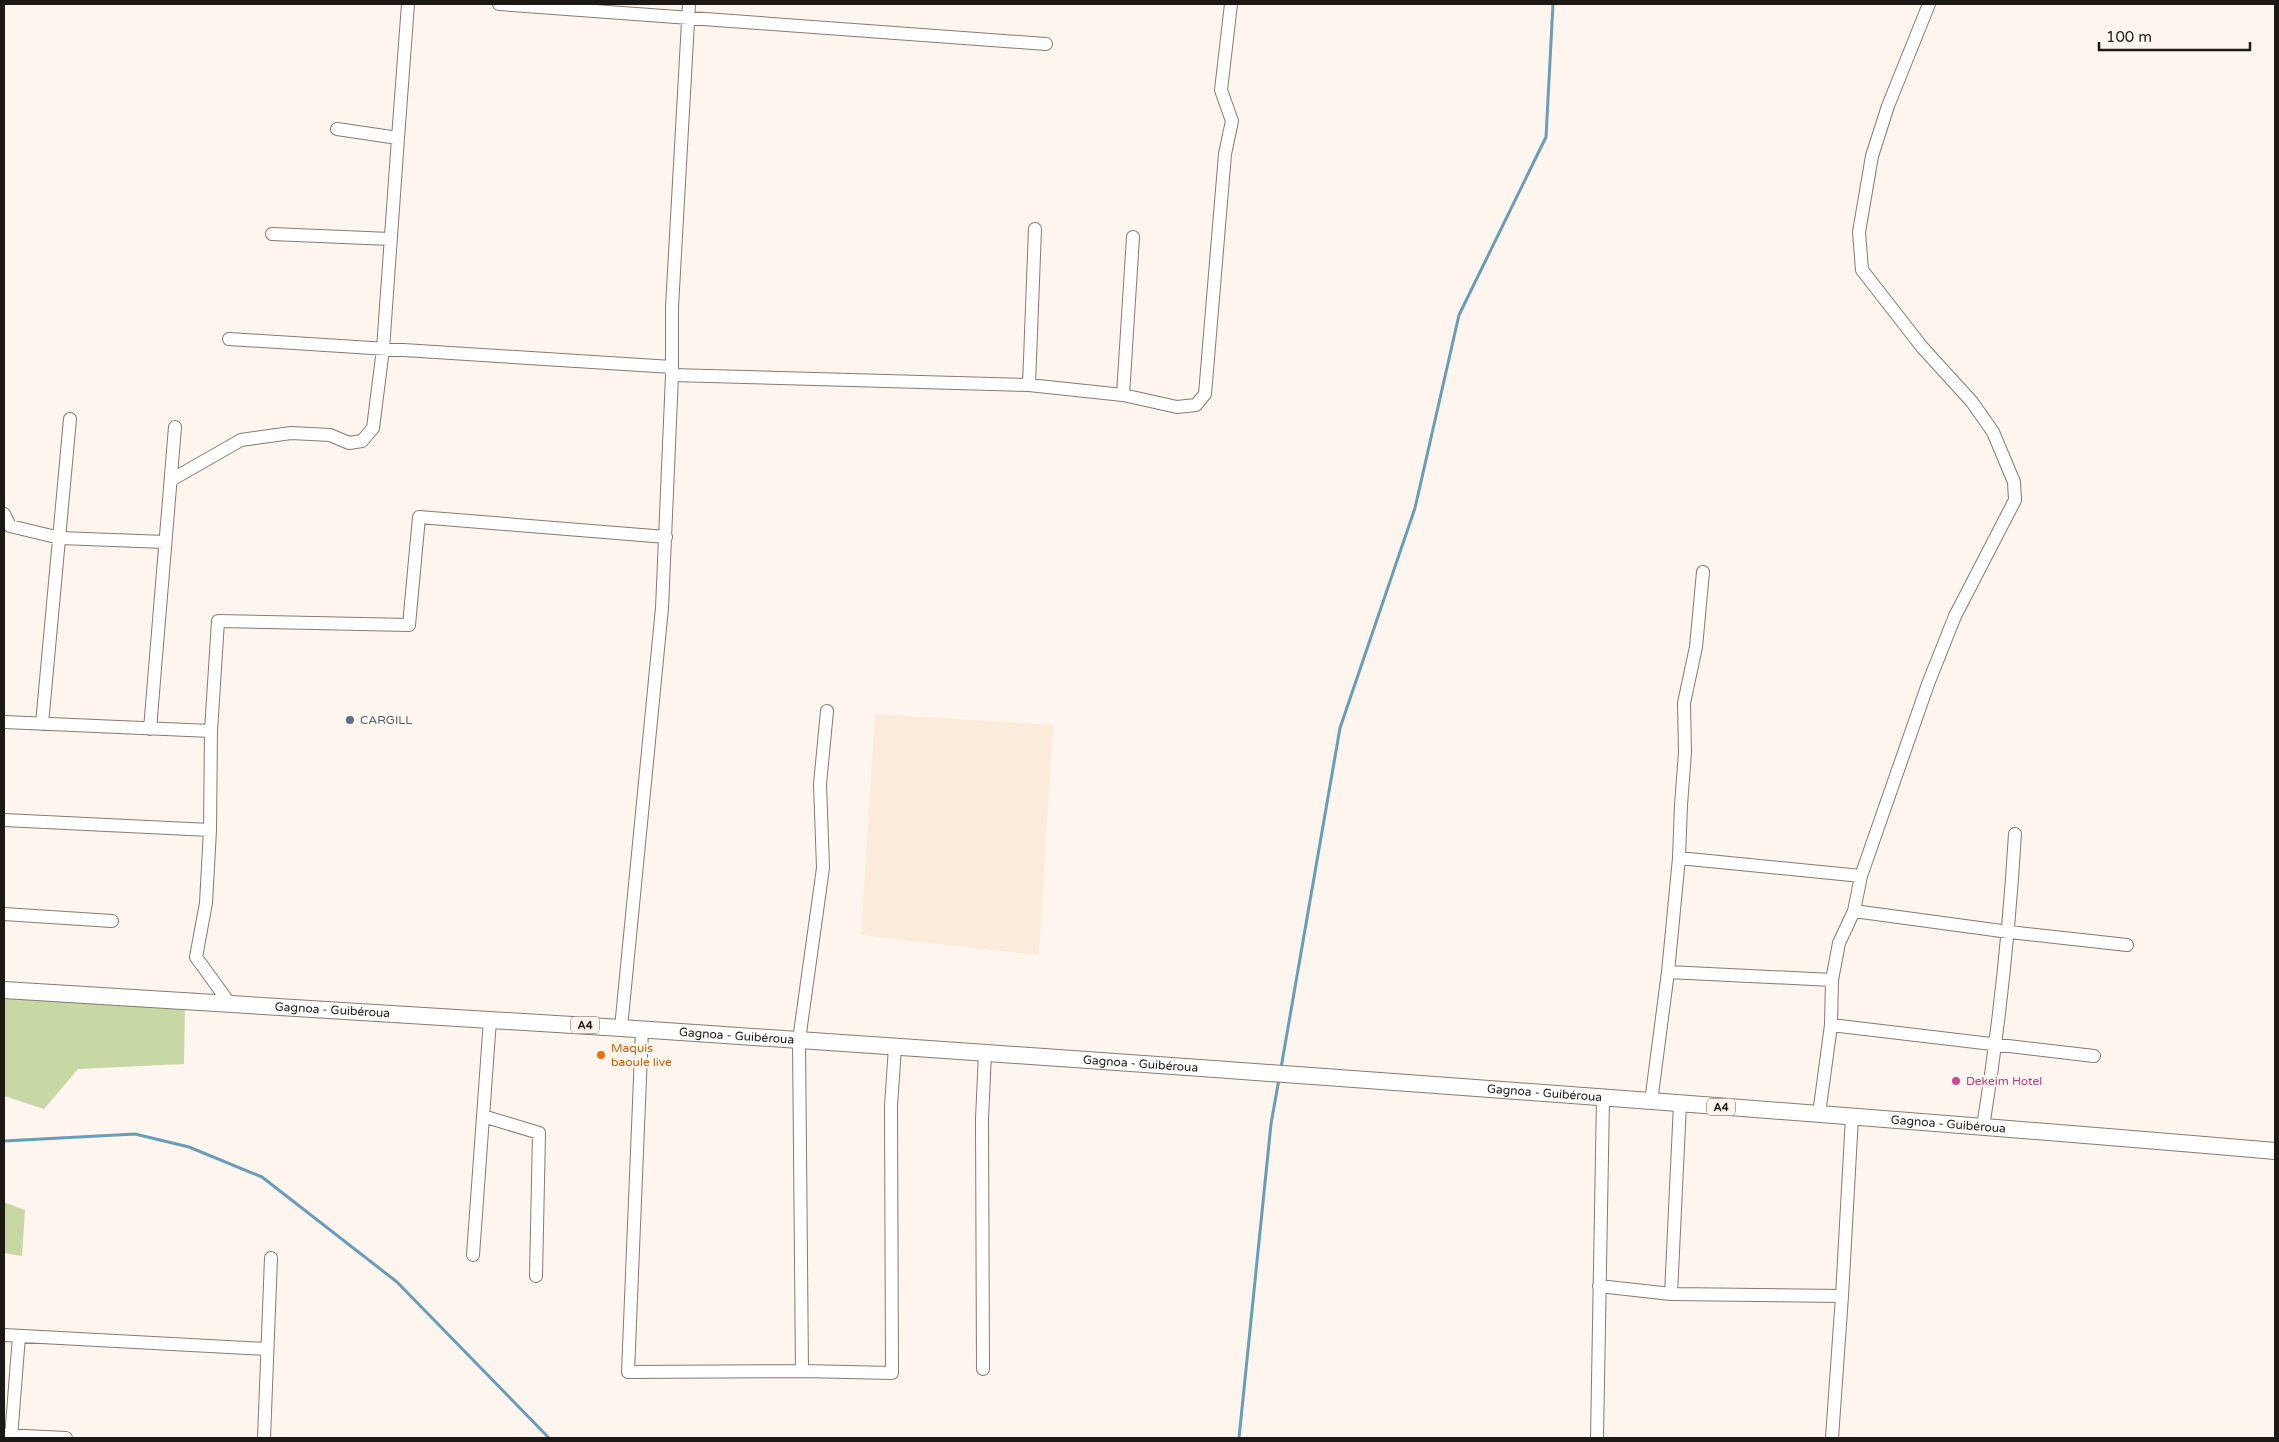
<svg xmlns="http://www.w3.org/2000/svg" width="2279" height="1442" font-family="'Varela Round',sans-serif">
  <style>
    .built { fill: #faebdb }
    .green { fill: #c8d8a5 }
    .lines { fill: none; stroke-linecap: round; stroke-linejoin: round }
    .stream { stroke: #699db8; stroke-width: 3 }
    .minor-casing { stroke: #847b72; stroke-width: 14 }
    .major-casing { stroke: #847b72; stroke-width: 18 }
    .minor { stroke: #fff; stroke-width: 12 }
    .major { stroke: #fff; stroke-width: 16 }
    .service-dot { fill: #5c6f8a; stroke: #fef6ee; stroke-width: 2 }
    .food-dot { fill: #e8710a; stroke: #fef6ee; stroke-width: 2 }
    .hotel-dot { fill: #d1479c; stroke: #fef6ee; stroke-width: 2 }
    .labels { text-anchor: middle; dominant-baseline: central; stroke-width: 4.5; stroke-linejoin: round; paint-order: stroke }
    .shield { fill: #fef6ee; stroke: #605b56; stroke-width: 1 }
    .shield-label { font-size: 11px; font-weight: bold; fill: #1c1915 }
    .service-label { font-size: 12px; fill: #4e5e75; stroke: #fef6ee; text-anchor: start }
    .street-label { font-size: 12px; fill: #1c1915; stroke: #fef6ee }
    .food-label { font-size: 12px; fill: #c56008; stroke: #fef6ee; text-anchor: start }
    .hotel-label { font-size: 12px; fill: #b23c85; stroke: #fef6ee; text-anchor: start }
  </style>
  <rect width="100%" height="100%" fill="#fef6ee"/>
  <path class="built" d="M875,714L1053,725L1039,955L861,935Z"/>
  <path class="green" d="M4,992L185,1005L184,1064L78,1069L44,1109L4,1096Z
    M4,1202L25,1210L22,1256L4,1253Z"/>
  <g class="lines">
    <path class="stream" d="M1281,1068L1340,728L1415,508L1459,315L1546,137L1553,4
      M4,1141L135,1134L189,1147L262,1177L397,1282L549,1438
      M1239,1438L1271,1124L1279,1079"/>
    <defs>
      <path id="minor" d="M499,4L1046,44
        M398,138L408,4
        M272,234L390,239
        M229,339L672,367
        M672,375L1029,385L1123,395L1177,407L1196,405L1205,394L1225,154L1232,121L1221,90L1231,4
        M1029,385L1035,229
        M1123,395L1133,237
        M171,480L241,440L291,433L330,435L349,443L362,441L373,428L383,349L398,138L337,129
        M4,514L10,526L60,538L165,542
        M827,711L820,784L823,868L799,1040L802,1371L892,1373L891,1106L895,1047
        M4,722L211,731
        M42,724L70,419
        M150,729L175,427
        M4,820L210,830L206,903L196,957L230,1004
        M210,830L211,731L218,621L409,625L419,517L666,537
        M1679,858L1861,876
        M1854,911L2009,932L2127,945
        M4,914L112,921
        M1668,972L1832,980
        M1831,1025L2094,1056
        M621,1028L662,608L672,375V307L689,4
        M642,1029L628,1372L802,1371
        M1651,1102L1668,972L1679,858L1681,805L1685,752L1684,703L1696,647L1703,572
        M1819,1114L1831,1025L1832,980L1839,943L1854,911L1861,876L1928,684L1955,616L2015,500L2014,482L1993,432L1972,402L1922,347L1862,270L1859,232L1872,156L1888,106L1929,4
        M483,1116L539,1133L536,1276
        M1983,1127C1999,1029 2009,933 2015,834
        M473,1255L490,1020
        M1599,1286L1671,1294L1842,1296
        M1671,1294L1680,1104
        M4,1335L267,1349
        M983,1369L982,1119L985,1053
        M4,1435L66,1438
        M11,1438L19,1336
        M264,1438L271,1258
        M1597,1438L1603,1098
        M1832,1438L1842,1296L1852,1117"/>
      <g id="major">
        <path id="s1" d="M4,990C209,1003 415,1014 621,1028C1172,1065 1724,1104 2275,1151"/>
      </g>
    </defs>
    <use href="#minor" class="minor-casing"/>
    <use href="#major" class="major-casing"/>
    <use href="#minor" class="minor"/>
    <use href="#major" class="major"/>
  </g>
  <circle class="service-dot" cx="350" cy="720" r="5"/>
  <circle class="food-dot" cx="601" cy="1055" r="5"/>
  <circle class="hotel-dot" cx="1956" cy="1081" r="5"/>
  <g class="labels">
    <g class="shield">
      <rect x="571" y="1016.5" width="28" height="17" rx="4"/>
      <rect x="1707" y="1098.5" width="28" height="17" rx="4"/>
    </g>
    <g class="shield-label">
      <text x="585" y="1025">A4</text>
      <text x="1721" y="1107">A4</text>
    </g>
    <g class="service-label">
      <text x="360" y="720">CARGILL</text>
    </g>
    <g class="street-label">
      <text stroke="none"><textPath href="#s1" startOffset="329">Gagnoa - Guibéroua</textPath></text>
      <text stroke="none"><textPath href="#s1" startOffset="734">Gagnoa - Guibéroua</textPath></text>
      <text stroke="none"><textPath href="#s1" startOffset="1139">Gagnoa - Guibéroua</textPath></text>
      <text stroke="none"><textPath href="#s1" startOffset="1544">Gagnoa - Guibéroua</textPath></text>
      <text stroke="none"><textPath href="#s1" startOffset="1949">Gagnoa - Guibéroua</textPath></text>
    </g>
    <g class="food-label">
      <text x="611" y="1048">Maquis<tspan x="611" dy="14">baoule live</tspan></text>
    </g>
    <g class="hotel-label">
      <text x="1966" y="1081">Dekeim Hotel</text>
    </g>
  </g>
  <rect width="2279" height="1442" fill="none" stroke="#1c1915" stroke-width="10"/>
  <path d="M2099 42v8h151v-8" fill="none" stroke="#1c1915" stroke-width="2.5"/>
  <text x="2106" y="42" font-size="15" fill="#1c1915" stroke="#fef6ee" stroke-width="4" paint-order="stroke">100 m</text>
</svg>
